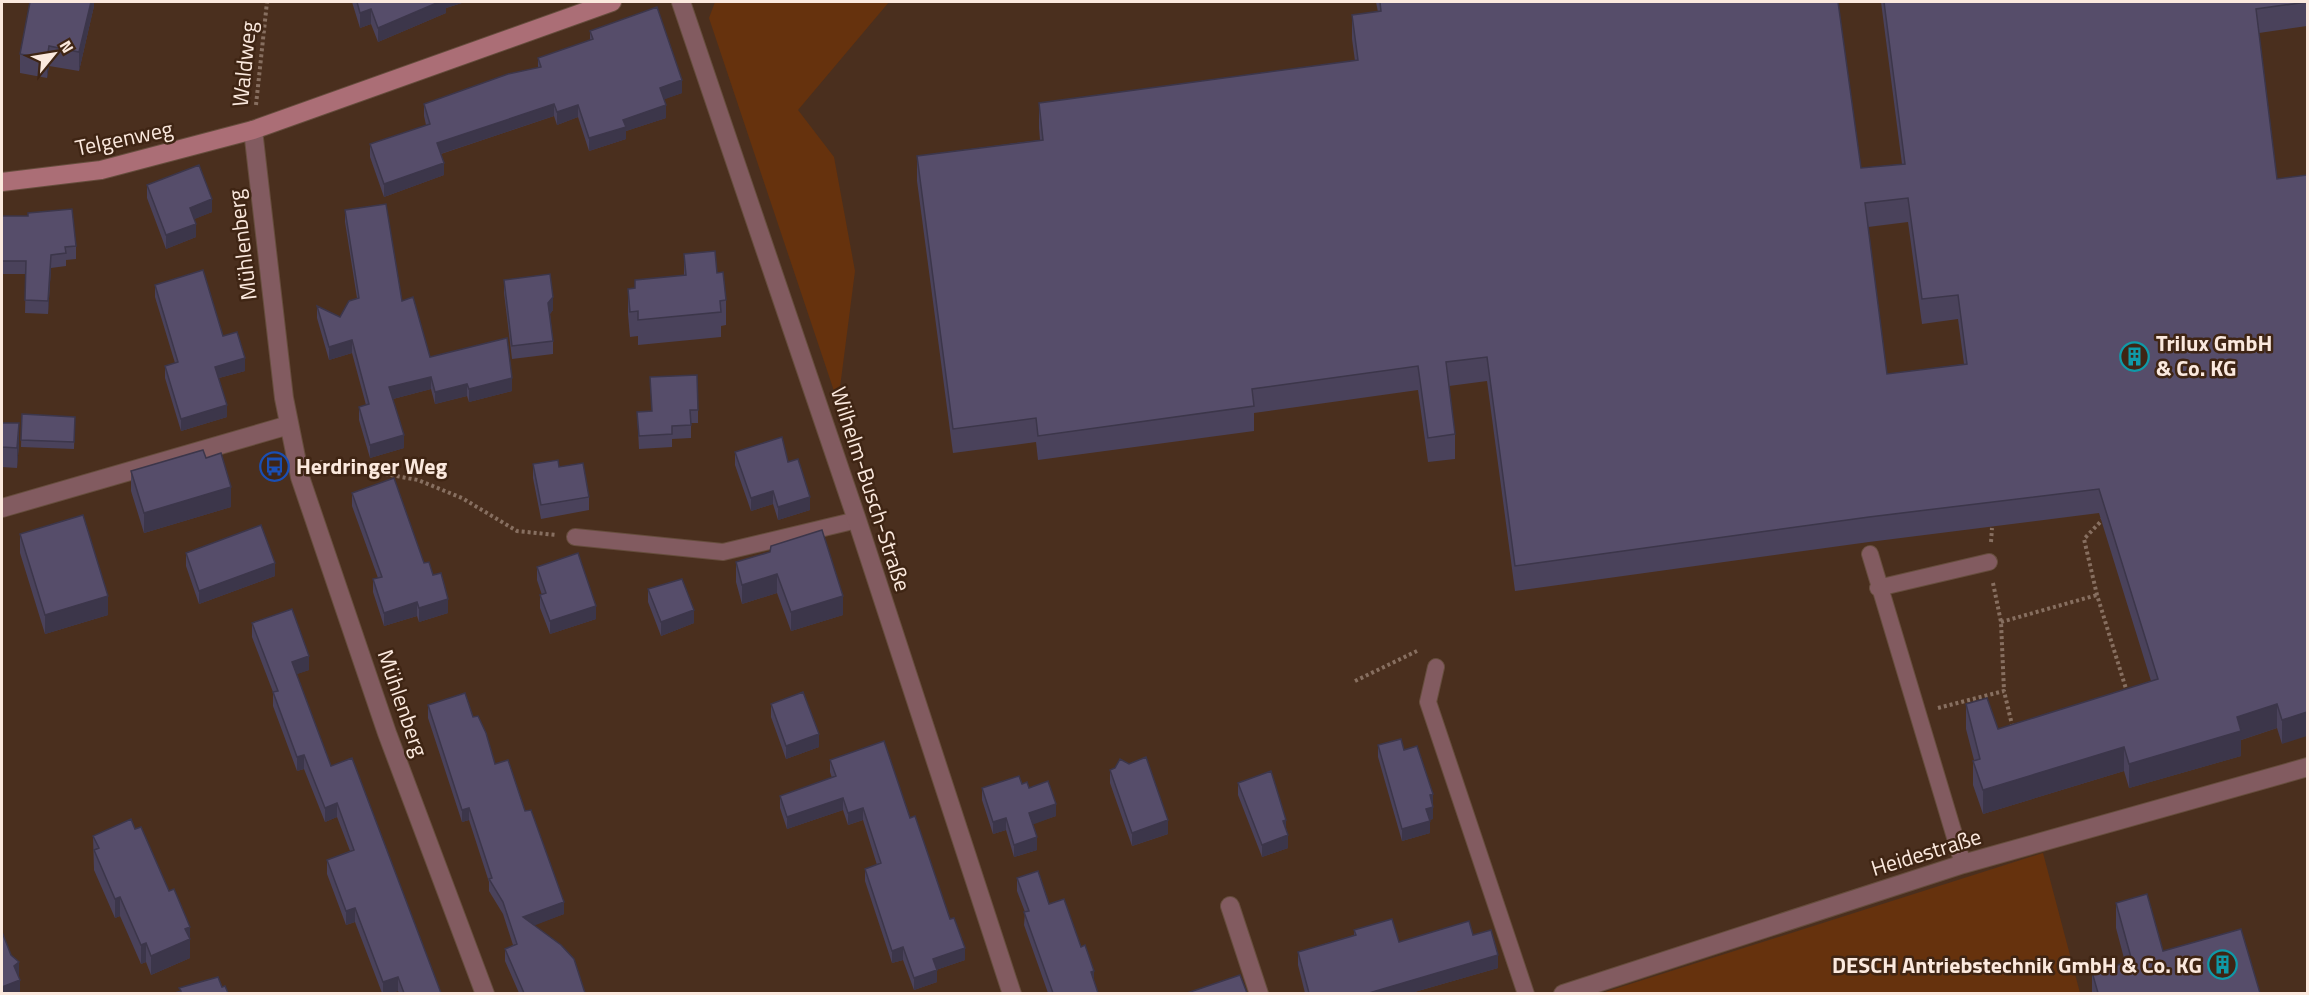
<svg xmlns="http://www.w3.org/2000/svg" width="2309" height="995" font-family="'Titillium Web',sans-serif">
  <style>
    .green { fill: #66320d }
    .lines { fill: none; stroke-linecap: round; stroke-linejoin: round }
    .lane-casing { stroke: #664d3d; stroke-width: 18 }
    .street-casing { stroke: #664d3d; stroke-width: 20 }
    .secondary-casing { stroke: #664d3d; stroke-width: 20 }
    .path { stroke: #876f60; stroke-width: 4; stroke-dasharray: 3 3; stroke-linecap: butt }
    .lane { stroke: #825b60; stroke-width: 16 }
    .street { stroke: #825b60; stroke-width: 18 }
    .secondary { stroke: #ab6e76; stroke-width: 18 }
    .wall { fill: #4a425b; fill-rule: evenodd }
    .shaded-wall { fill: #3c364a }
    .building { fill: #564d6a; stroke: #3c364a; stroke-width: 1.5; fill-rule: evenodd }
    .labels { text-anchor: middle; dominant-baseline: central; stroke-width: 5; stroke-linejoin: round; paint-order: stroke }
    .street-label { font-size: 22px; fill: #fbe9de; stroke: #3f2514 }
    .poi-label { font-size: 22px; font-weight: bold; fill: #fbe9de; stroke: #3f2514; text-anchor: start }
  </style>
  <rect width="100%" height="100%" fill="#4a2f1e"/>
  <path class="green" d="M715,2H889L798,110L834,157L855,271L838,403L709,18Z
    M2043,853L2080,993H1602Z"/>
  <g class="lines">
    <defs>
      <path id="lane" d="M575,537L723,552L857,520
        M1870,554L1963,864
        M1878,588L1989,562
        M1436,667L1428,702L1526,994"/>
      <path id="street" d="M681,2L857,520L1012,994
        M253,130L284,398L300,477L387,733L485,994
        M2,508L289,425
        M1230,906L1259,994
        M1563,994L1963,864L2308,767"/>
      <path id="secondary" d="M2,182L101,170L253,130L612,2"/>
    </defs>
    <use href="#lane" class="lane-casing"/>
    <use href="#street" class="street-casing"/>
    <use href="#secondary" class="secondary-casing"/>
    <path class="path" d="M256,105L267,2
      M320,462L418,480L462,498L517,531L556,535
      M2104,518L2084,539L2097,595L2127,692
      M1991,542L1992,528
      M1993,583L2001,622L2004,691
      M2001,622L2097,595
      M1355,681L1417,651
      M1938,708L2004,691L2013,729"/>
    <use href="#lane" class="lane"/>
    <use href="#street" class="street"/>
    <use href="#secondary" class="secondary"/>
  </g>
  <path class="wall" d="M94,2V6L79,71L49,66L47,78L20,73V54Z
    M352,2H465L446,8V13L378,42L371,24L360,28Z
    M1376,2H1838L1861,168L1902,164L1881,2H2307V26L2259,33L2277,179L2307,175L2282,744L2277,728L2241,740V756L2129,788L2124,771L1983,814L1973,785V761L1974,760L1966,729V704L1998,729L2151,681L2099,513L1869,542L1515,591L1487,381L1449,386L1455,434V459L1428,462L1418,390L1254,413V431L1038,460L1036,442L953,453L917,181V156L1040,140L1039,128V103L1355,61L1352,39V15L1378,12ZM1908,222L1922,324L1958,319L1964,364L1887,374L1868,227Z
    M590,31L682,93L664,99L666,118L626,131V139L589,151L578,117L557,125L554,116L441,154L444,175L384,197L370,157V144L426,125L424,116V104L538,68V58L590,40Z
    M147,185L212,212L194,219L196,237L166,249L147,198Z
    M345,210L402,301L430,357L512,391L469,402L467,396L435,404L431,389L393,399L404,448L370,458L359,420V407L366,405L352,353L329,360L317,318V306L340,317L357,298L345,222Z
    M2,216L76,246V259L66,260V266L51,268L48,314L25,313L26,274H2Z
    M684,254L717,273L726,300V325L721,326V337L638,345V336L630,337L628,314V289L635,288L684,276Z
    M504,280L553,310L550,314L553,341V354L512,359L504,293Z
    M155,285L223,336L245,371L219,378L227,417L181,431L165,378V366L175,363L155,297Z
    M698,410V423H691V438L672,439V447L639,449L637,412Z
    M22,414L75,417L74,449L21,447Z
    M2,423L19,443L17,468L2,467Z
    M735,452L788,462L810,510L778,520L773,504L751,511L735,465Z
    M206,458L231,507L144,533L131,491V471Z
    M533,464L559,467L589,497V510L541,519L533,478Z
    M352,493L424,563L433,575L448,613L419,622L417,616L384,626L373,592V579L378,578L352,506Z
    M20,534L108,615L45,634L20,553Z
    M770,552L843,615L791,631L777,593L742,604L736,582V562Z
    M186,553L275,576L199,604L186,566Z
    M537,567L596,619L550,634L540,608V595H542L537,580Z
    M648,589L694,623L661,636L648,602Z
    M252,623L309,670L296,674L331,766L441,993H399L398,991L390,993H382L355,922L346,925L327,874V860L350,851L337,817L325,822L304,769L297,771L273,706V692L252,637Z
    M771,704L819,747L786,759L771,717Z
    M428,705L473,717L495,764L525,811L564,914L534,925L585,993H519L505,961V949L513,945L503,914L489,891V882L469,820L462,822L428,718Z
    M1378,745L1404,750L1433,794V819L1429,820L1430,833L1402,841L1378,757Z
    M830,760L910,818L950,919L965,960L936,970L937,982L914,990L903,960L892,963L865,881V869L877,865L863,820L848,825L843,810L787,829L780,808V796L832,778L830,772Z
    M1110,770L1168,834L1132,846L1110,783Z
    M1238,783L1286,831L1288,848L1262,857L1238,795Z
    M1022,784L1056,816L1032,824L1037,850L1014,857L1006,830L993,834L982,800V788Z
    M93,836L190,946V958L151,975L146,962L141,964L120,916L115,918L94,870Z
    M1017,878L1049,904L1081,947L1098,993H1048L1024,925L1025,912L1017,891Z
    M2116,903L2163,951L2260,993H2092V972L2125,962L2116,928Z
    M1354,930L1399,942L1473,935L1498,968L1411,993H1305L1298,965V952L1354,935Z"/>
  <path class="shaded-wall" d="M91,2H94V6L79,71V52Z
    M439,2H465L446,8V13L378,42V28Z
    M371,9V24L360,28V13Z
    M49,46V66L47,78V59Z
    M682,80V93L660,101V88Z
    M554,104V116L437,155V143Z
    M578,105V117L557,125V112Z
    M666,105V118L626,131V139L589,151V138L623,120Z
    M444,163V175L384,197V184Z
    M212,199V212L190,221V208Z
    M196,224V237L166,249V235Z
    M51,255V268L48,314V301Z
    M553,297V310L548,316V303Z
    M352,340V353L329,360V347Z
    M245,358V371L215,379V367Z
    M431,377V389L389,400V387Z
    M512,378V391L469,402V389Z
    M467,384V396L435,404V392Z
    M227,405V417L181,431V419Z
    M19,423V443L17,468V448Z
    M404,435V448L370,458V445Z
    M231,487V507L144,533V513Z
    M773,491V504L751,511V498Z
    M810,497V510L778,520V507Z
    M275,563V576L199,604V591Z
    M777,574V593L742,604V585Z
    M108,596V615L45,634V615Z
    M843,596V615L791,631V612Z
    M448,599V613L419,622V608Z
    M417,602V616L384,626V613Z
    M596,606V619L550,634V621Z
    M694,610V623L661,636V622Z
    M309,656V670L292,676V662Z
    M2277,704V728L2241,740V756L2129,788V764L2237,717Z
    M2307,712V736L2282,744V720Z
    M819,734V747L786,759V746Z
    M2124,747V771L1983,814V790Z
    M304,755V769L297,771V757Z
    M1433,794V806L1430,795Z
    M843,798V810L787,829V817Z
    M337,803V817L325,822V808Z
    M1056,804V816L1029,826V813Z
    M1433,807V819L1426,821V809Z
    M469,808V820L462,822V810Z
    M863,808V820L848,825V813Z
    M1006,818V830L993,834V822Z
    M1168,820V834L1132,846V833Z
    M1286,820V832L1283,821Z
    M1430,821V833L1402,841V829Z
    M1288,835V848L1262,857V845Z
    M1037,837V850L1014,857V845Z
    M120,897V916L115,918V899Z
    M564,902V914L523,930V917Z
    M355,908V922L346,925V911Z
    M190,927V958L151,975V956L185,929Z
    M146,943V962L141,964V945Z
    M903,947V960L892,963V951Z
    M965,948V960L933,971V959Z
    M1498,955V968L1411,993H1369Z
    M19,962V980H20V993H2V987L14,966Z
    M937,970V982L914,990V978Z
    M1094,971V984L1091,972Z
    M398,977V991L390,993H383V982Z"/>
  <path class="building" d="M30,2H91L79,52L49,46L47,59L20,54Z
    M357,2H439L378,28L371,9L360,13Z
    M1380,2H1838L1861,168L1905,164L1884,2H2307L2256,9L2277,179L2307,175V712L2282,720L2277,704L2237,717L2241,731L2129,764L2124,747L1983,790L1973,761L1980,759L1966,704L1987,698L1998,729L2158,679L2099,489L1869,517L1515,566L1487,357L1446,362L1455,434L1428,438L1418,366L1252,389L1254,406L1038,436L1036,418L953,429L917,156L1043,140L1039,103L1358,60L1352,15L1381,11ZM1908,198L1922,299L1958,295L1967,364L1887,374L1865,203Z
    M657,7L682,80L660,88L666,105L623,120L626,127L589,138L578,105L557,112L554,104L437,143L444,163L384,184L370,144L430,124L424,104L508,74L541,67L538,58L593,39L590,31Z
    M199,165L212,199L190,208L196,224L166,235L147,185Z
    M386,204L402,301L413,297L430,357L507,338L512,378L469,389L467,384L435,392L431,377L389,387L404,435L370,445L359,407L369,404L352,340L329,347L317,306L340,317L349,301L359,298L345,210Z
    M72,209L76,246L65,247L66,253L51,255L48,301L25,300L26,261H2V216H28V213Z
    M715,251L717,273L723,272L726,300L720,301L721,312L638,320V311L630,312L628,289L635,288V280L686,275L684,254Z
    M203,270L223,336L237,332L245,358L215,367L227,405L181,419L165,366L178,362L155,285Z
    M550,274L553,297L548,303L553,341L512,346L504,280Z
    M697,375L698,410H690L691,425L672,426V434L639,436L637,412L652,411L650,377Z
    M22,414L75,417L74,442L21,440Z
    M2,423H19L17,448L2,447Z
    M782,437L788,462L798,459L810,497L778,507L773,491L751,498L735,452Z
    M203,450L206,458L221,453L231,487L144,513L131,471Z
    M558,460L559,467L583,463L589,497L541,505L533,464Z
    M394,478L424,563L429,562L433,575L441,573L448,599L419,608L417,602L384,613L373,579L382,577L352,493Z
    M83,515L108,596L45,615L20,534Z
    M261,525L275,563L199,591L186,553Z
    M822,530L843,596L791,612L777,574L742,585L736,562L770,552L771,546Z
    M578,553L596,606L550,621L540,595L546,593L537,567Z
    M682,579L694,610L661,622L648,589Z
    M292,609L309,656L292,662L331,766L352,758L441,993H404L398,977L383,982L355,908L346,911L327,860L354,850L337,803L325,808L304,755L297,757L273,692L278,691L252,623Z
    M803,692L819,734L786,746L771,704Z
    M465,693L473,717L478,716L486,733L495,764L508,760L525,811L531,810L564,902L523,917L561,945L574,959L585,993H524L505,949L517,944L503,902L489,879L492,878L469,808L462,810L428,705Z
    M1401,739L1404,750L1417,746L1433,794L1430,795L1433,807L1426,809L1430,821L1402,829L1378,745Z
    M884,741L910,818L915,816L950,919L954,918L965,948L933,959L937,970L914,978L903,947L892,951L865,869L881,863L863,808L848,813L843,798L787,817L780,796L836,776L830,760Z
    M1146,757L1168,820L1132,833L1110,770L1115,768L1120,759L1129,764Z
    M1271,771L1286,820L1283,821L1288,835L1262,845L1238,783Z
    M1019,776L1022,784L1027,782L1029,788L1048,781L1056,804L1029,813L1037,837L1014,845L1006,818L993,822L982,788Z
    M131,819L135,829L141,827L169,891L174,889L190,927L185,929L190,939L151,956L146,943L141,945L120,897L115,899L94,850L99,848L93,836Z
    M1038,871L1049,904L1064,899L1081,947L1085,945L1094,971L1091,972L1098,993H1053L1024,912L1029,911L1017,878Z
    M2147,894L2163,951L2241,929L2260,993H2098L2092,972L2132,961L2116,903Z
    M1392,919L1399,942L1469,921L1473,935L1491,930L1498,955L1369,993H1309L1298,952L1356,935L1354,930Z
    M2,932L11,955L19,962L14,966L20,980L2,987Z
    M1240,975L1247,993H1187Z
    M218,977L222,987L225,986L228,993H175L181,991L179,988Z"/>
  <defs>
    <symbol id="building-ring" viewBox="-11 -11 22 22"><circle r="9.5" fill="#3f2514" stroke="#0f9aa8" stroke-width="1.5"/><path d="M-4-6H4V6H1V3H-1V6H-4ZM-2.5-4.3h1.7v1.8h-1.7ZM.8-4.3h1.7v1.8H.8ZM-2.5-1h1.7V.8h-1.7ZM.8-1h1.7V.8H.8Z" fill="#0f9aa8"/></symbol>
    <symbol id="bus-ring" viewBox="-11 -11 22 22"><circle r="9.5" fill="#3f2514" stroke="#1a4fb4" stroke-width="1.5"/><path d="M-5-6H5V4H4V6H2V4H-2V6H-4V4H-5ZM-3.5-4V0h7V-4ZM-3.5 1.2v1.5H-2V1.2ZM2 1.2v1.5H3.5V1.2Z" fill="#1a4fb4"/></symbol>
  </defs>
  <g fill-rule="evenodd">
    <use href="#building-ring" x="2118" y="340" width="33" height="33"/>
    <use href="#bus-ring" x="258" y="450" width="33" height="33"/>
    <use href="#building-ring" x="2206" y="948" width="33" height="33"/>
  </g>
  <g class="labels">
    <g class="street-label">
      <text transform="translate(244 64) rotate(-84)">Waldweg</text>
      <text transform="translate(124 138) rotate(-12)">Telgenweg</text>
      <text transform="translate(242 245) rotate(-97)">Mühlenberg</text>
      <text transform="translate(871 489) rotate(72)">Wilhelm-Busch-Straße</text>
      <text transform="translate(403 703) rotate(71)">Mühlenberg</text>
      <text transform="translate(1926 852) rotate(-17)">Heidestraße</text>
    </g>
    <g class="poi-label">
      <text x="2156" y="343">Trilux GmbH<tspan x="2156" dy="25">&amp; Co. KG</tspan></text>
      <text x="296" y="466">Herdringer Weg</text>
      <text x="2202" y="965" text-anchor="end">DESCH Antriebstechnik GmbH &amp; Co. KG</text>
    </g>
  </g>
  <rect width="2309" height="995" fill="none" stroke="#fbe9de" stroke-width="6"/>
  <g transform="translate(54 54) rotate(60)" stroke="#3f2514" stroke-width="4.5" paint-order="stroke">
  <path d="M0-4.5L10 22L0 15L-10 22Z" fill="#fbe9de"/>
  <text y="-9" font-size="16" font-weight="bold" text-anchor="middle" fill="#fbe9de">N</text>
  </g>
</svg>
